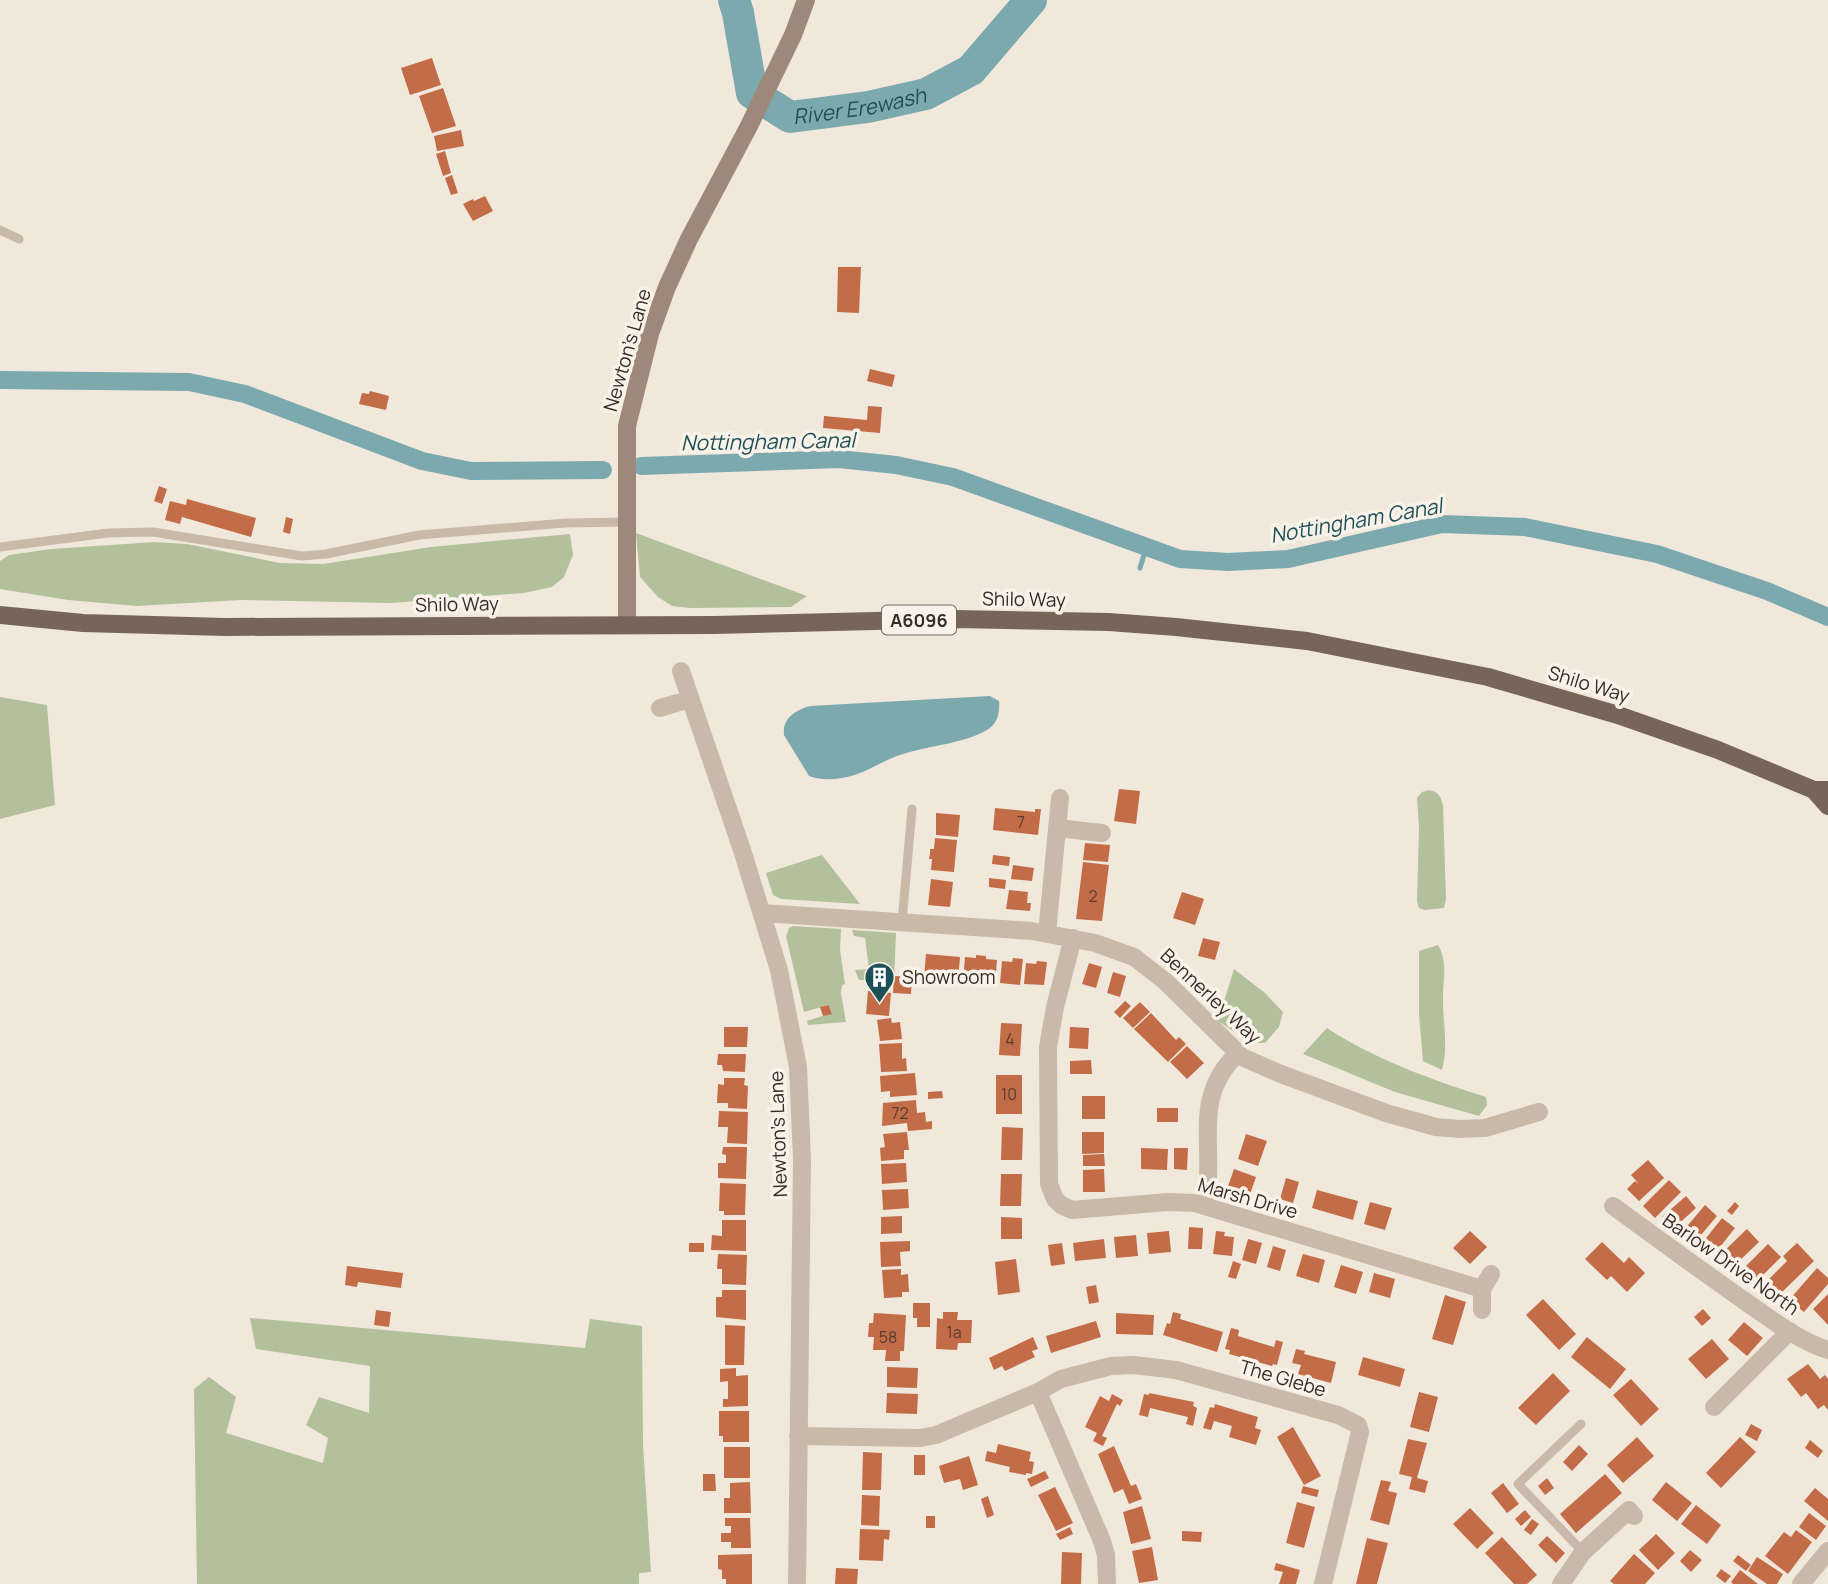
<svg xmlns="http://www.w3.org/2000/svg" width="1828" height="1584" font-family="Manrope,sans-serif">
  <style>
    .green { fill: #b2c09c }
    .water { fill: #7ba9ae }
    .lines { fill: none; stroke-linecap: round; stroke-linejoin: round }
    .stream { stroke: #7ba9ae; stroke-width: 5 }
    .canal { stroke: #7ba9ae; stroke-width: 18 }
    .river { stroke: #7ba9ae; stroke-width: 32 }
    .building { fill: #c36c48 }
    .lane { stroke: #c9b9a8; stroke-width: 9 }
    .street { stroke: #c9b9a8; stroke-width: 18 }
    .secondary { stroke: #9d8879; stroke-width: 18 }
    .primary { stroke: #786559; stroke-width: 18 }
    .labels { text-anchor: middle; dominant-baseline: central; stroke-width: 7; stroke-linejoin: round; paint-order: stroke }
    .number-label { font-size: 16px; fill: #593d30 }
    .shield { fill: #f9f2e8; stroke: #706862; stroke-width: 2 }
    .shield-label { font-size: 18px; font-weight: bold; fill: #362d28 }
    .street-label { font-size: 19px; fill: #362d28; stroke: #f9f2e8 }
    .poi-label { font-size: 19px; fill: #362d28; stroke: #f9f2e8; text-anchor: start }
    .water-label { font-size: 21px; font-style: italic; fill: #1e5057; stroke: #f9f2e8 }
  </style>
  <rect width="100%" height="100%" fill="#f1e8dc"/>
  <path class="green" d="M636,533L807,596L791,607L690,608L672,606L658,597L640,577Z
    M570,534L573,555L564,577L552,587L524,593L391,603L241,600L137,606L68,600L0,589V561L9,555L51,549L155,542L187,544L280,563L323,564L431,547Z
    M0,697L47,705L55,805L0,819Z
    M1429,790C1439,792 1441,797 1443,806L1446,899L1444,908L1425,910L1419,908L1417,901L1419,828L1417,798L1422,792Z
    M822,855L860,904L781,899L773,895L766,873Z
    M793,926L841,929L840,950L845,984L842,985L841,994L846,1022L808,1025L807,1021L832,1013L829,1005L804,1012L786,936L789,928Z
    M852,930L896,933L894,980H859L855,970L869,969L865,938L854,936Z
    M1438,945C1447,961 1444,975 1443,993C1442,1020 1449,1044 1442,1070L1423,1061L1419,1014V951Z
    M1234,969L1265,993L1283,1012L1279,1027L1265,1043H1251L1218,1021Z
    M1327,1028C1374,1059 1432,1080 1486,1097L1487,1105L1479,1116L1395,1092L1303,1054Z
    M250,1318L585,1348L590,1319L642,1326L643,1445L651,1572L639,1573V1584H197L194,1389L209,1377L236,1397L226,1433L323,1463L328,1438L306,1425L319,1397L369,1413L370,1366L256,1349Z"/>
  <path class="water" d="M990,696L999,701C1000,712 998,724 987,730C962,744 931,745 903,754C882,760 864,775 842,778C831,780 819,780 809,776L784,735C782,718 796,710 810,706Z"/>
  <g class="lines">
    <path class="stream" d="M1140,568L1146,548"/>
    <path class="canal" d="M0,380L189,382L245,394L422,461L471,471L603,470
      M641,466L839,459L896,465L953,477L1180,559L1228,562L1288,559L1442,524L1525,527L1657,554L1767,591L1828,617"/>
    <path class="river" id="s1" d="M734,0L738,13L752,93L790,117L868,107L926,94L971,70L1031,0"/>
  </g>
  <path class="building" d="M432,58L441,85L410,95L401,68Z
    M443,88L456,126L432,133L419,96Z
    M461,130L464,146L437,151L434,136Z
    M445,151L451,173L443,176L436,154Z
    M452,175L458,193L451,195L445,178Z
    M485,196L493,211L473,221L463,204L473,199L474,201Z
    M838,267H861L859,313L837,312Z
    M870,369L895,375L892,387L867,381Z
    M370,391L389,396L386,410L359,404L362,393L369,394Z
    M868,406L882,407L880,433L823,428L824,416L867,420Z
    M159,486L167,489L162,504L154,501Z
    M187,499L256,518L251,537L182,517L180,524L165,520L170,501L186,505Z
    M286,517L293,519L290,534L283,532Z
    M1119,789L1140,791L1136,824L1114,821Z
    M995,808L1035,812V809H1041L1038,835L993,830Z
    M936,813L960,815L958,837L936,835Z
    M935,838L957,840L954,872L931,870L932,859H929L930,854V849H934Z
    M1085,843L1110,845L1108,862L1083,860Z
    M993,855L1010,857L1009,866L992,864Z
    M1083,862L1109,865L1102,921L1076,919Z
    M1013,865L1034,868L1032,881L1011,879Z
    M989,878L1006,880L1005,889L989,887Z
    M931,879L953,882L950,907L928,905Z
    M1009,890L1028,892L1027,903H1031L1030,911L1006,909Z
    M1182,892L1204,899L1195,925L1173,918Z
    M1203,938L1220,942L1215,960L1198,956Z
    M926,954L960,957L958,981L924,978Z
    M976,955L986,956V959L997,960L995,985L963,982L965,957L976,958Z
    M1013,958L1023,959L1020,985L1000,983L1002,961L1012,962Z
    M1037,961L1047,962L1044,985L1024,984L1026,963L1036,964Z
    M1089,963L1102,967L1096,988L1082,984Z
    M1113,972L1126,976L1120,997L1107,993Z
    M894,976L912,977L911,994L893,993Z
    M868,991L891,993L889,1016L866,1014Z
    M1125,1001L1131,1006L1120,1018L1114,1012Z
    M1140,1002L1150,1012L1133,1028L1123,1018Z
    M829,1005L832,1014L823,1016L820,1007Z
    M1151,1013L1176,1040L1179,1037L1186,1044L1168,1062L1134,1029Z
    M891,1018L892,1023L900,1022L902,1039L880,1041L877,1020Z
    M1001,1023L1022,1024L1020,1056L999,1055Z
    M724,1027H748L747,1047H724Z
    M1070,1027L1089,1028L1088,1049L1069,1048Z
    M902,1043V1059L906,1058L907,1071L881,1072L879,1044Z
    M1187,1046L1204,1063L1187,1079L1170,1062Z
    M718,1054H746L745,1072L723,1071L722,1065H717Z
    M1091,1060L1092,1074H1070V1061Z
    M915,1073L917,1095L890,1097V1091L881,1092L880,1076Z
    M996,1075H1022V1114H996Z
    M724,1078H745L744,1085L748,1086L747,1109L728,1108V1103H717L718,1084L724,1085Z
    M942,1091L943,1098L928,1099V1092Z
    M1082,1096H1105V1119H1082Z
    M916,1100L917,1113L925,1112L926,1122L932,1121V1129L908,1131L907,1123L882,1126L883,1103Z
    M1157,1108H1178V1122H1157Z
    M719,1111L748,1112L747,1144L727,1143L728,1127H718Z
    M1002,1127L1023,1128L1022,1160H1001Z
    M907,1132L909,1150H904V1159L881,1161L880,1148L885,1147L883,1134Z
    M1082,1132H1104V1153L1082,1154Z
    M1246,1134L1267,1141L1258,1166L1238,1159Z
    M723,1147H747L746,1179L718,1178V1163H726V1155L722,1154Z
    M1141,1148L1168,1149L1167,1170L1141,1169Z
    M1174,1148H1188L1187,1170L1174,1169Z
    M1104,1154L1105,1166H1083V1155Z
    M1648,1160L1664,1178L1639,1201L1627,1189L1635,1181L1639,1184L1631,1175Z
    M906,1163L907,1182L882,1184L881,1164Z
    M1104,1169L1105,1192H1083V1170Z
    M1234,1169L1256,1177L1248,1200L1226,1192Z
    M1001,1174H1022L1021,1206H1000Z
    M1286,1178L1299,1182L1293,1203L1280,1199Z
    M1669,1180L1681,1192L1655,1218L1643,1206Z
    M720,1183L746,1184L745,1215H724V1211H719Z
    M908,1189L909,1208L883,1210L882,1190Z
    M1317,1190L1358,1201L1353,1220L1312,1208Z
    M1686,1196L1696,1208L1673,1229L1662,1217Z
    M1370,1202L1392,1208L1385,1230L1364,1224Z
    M1735,1202L1739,1206L1732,1215L1727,1211Z
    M1705,1205L1717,1216L1695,1242L1683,1231Z
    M902,1216V1233L881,1234V1217Z
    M1001,1217L1022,1218V1239H1001Z
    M1722,1218L1735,1228L1716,1252L1703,1242Z
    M722,1220H746V1251L711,1250L712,1235L722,1236Z
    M1189,1227L1203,1228L1202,1249H1188Z
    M1747,1229L1759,1242L1736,1264L1724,1251Z
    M1169,1231L1171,1252L1149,1254L1147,1233Z
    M1216,1231L1225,1232L1224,1236L1234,1237L1232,1256L1213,1254Z
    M1470,1231L1487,1247L1470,1264L1453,1248Z
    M1136,1235L1138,1256L1116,1258L1114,1237Z
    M1104,1239L1106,1258L1075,1261L1073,1243Z
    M1248,1239L1262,1243L1256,1264L1242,1260Z
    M910,1241V1251L900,1252L901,1266L881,1267L880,1242Z
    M1602,1242L1624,1263L1629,1257L1645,1273L1627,1292L1611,1276L1607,1280L1585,1259Z
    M689,1243H704V1252H689Z
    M1062,1243L1065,1264L1051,1266L1048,1245Z
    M1797,1243L1814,1261L1780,1294L1767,1281L1787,1261L1783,1256Z
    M1768,1244L1781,1257L1758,1280L1745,1267Z
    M1273,1246L1286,1250L1280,1271L1267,1267Z
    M718,1254L747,1255L746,1285L722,1284V1269H717Z
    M1303,1254L1325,1260L1319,1283L1296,1276Z
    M1016,1259L1020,1292L998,1295L995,1262Z
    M1233,1261L1241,1264L1236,1279L1228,1277Z
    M1341,1265L1363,1272L1356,1294L1334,1287Z
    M347,1266L403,1273L401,1288L358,1282L357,1287L345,1285Z
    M1817,1268L1828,1278V1284L1804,1312L1789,1300Z
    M901,1269V1275L908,1274L909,1292H902V1297L884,1298L882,1270Z
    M1374,1273L1395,1279L1390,1298L1369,1292Z
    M1096,1285L1099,1302L1089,1304L1086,1287Z
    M722,1290H746V1320L716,1317V1297H722Z
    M1828,1294V1325L1813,1309Z
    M1445,1295L1466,1302L1453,1345L1432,1339Z
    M1543,1299L1576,1334L1559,1350L1526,1315Z
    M913,1303H930V1327H917V1318H913Z
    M1703,1309L1711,1318L1702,1326L1694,1317Z
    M376,1310L391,1312L389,1327L374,1325Z
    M943,1312H958L957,1320H972L971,1343H958L957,1350L936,1349L937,1318L943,1319Z
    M1173,1312L1181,1314L1180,1319L1223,1332L1217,1352L1163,1335L1167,1323L1170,1324Z
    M874,1313L906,1315L904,1351H900V1361H885L886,1350H873L874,1337H868L869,1323H873Z
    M1116,1313L1154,1315L1153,1335L1116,1334Z
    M1096,1321L1101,1337L1051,1353L1046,1336Z
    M1744,1322L1763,1338L1747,1356L1728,1340Z
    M725,1325L745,1326L744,1365H725Z
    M1231,1328L1239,1330L1238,1336L1274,1347L1276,1340L1283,1342L1277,1365L1273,1364L1272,1366L1229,1354L1230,1350L1225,1349Z
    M1033,1337L1038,1349L1032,1351L1035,1357L1005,1371L1002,1366L994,1370L989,1358Z
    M1587,1337L1626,1369L1610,1389L1571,1357Z
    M1712,1339L1729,1359L1706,1379L1688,1359Z
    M1296,1349L1305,1351L1304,1354L1336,1362L1331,1383L1298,1374L1301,1365L1292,1363Z
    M1363,1357L1405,1369L1400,1387L1358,1375Z
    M1808,1364L1820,1379L1825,1375L1828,1379V1410L1824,1405L1818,1409L1806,1393L1801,1397L1787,1379Z
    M887,1367L918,1368L917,1388L887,1387Z
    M736,1368V1376L748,1375V1406L723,1407V1399H728V1381L720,1382V1369Z
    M1553,1373L1570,1391L1536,1425L1518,1408Z
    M1631,1379L1659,1409L1641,1426L1613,1395Z
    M1419,1392L1438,1397L1429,1432L1410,1427Z
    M887,1393L918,1394L917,1414L886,1413Z
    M1149,1393L1194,1402L1193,1406L1197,1408L1193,1426L1186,1424L1188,1417L1150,1408L1148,1417L1139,1415L1144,1394L1149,1395Z
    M1112,1394L1123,1400L1120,1406L1117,1404L1102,1436L1107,1438L1103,1446L1093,1441L1097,1433L1085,1427L1100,1396L1109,1401Z
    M1215,1404L1258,1417L1255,1428L1261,1430L1256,1445L1229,1437L1232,1426L1214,1421L1211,1430L1203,1428L1210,1407L1214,1408Z
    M719,1411H749V1442H723V1436H719Z
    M1751,1424L1762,1430L1757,1441L1745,1435Z
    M1293,1427L1321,1476L1304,1485L1277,1437Z
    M1637,1437L1654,1456L1623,1483L1607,1465Z
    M1740,1437L1756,1452L1721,1488L1706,1473Z
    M1408,1439L1427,1443L1417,1478L1428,1481L1425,1493L1409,1489L1412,1477L1399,1474Z
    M1810,1440L1823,1451L1818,1458L1805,1448Z
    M998,1444L1031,1452L1029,1461L1034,1462L1032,1474L1026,1473V1475L1009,1472L1010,1467L985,1461L987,1451L996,1453Z
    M1579,1445L1588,1454L1572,1471L1563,1462Z
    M1114,1446L1131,1486L1136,1484L1142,1499L1129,1504L1123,1489L1114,1493L1098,1454Z
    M724,1447H750V1478H724Z
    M863,1452L882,1453L881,1490H862Z
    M914,1455H925V1475H914Z
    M969,1456L978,1485L963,1490L960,1479L944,1483L939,1466Z
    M1045,1471L1049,1478L1031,1487L1027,1479Z
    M703,1474H715L716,1491H703Z
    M1605,1474L1622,1493L1576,1533L1560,1514Z
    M1547,1478L1554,1488L1545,1495L1538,1486Z
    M1381,1480L1391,1482L1388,1491L1397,1493L1389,1525L1370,1520Z
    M750,1482L751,1513H724V1498H730V1483Z
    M1666,1482L1692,1503L1677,1521L1652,1500Z
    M1503,1483L1519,1504L1507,1513L1491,1493Z
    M1303,1486L1319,1490L1317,1497L1301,1493Z
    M1055,1487L1073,1523L1056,1531L1038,1495Z
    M1815,1488L1828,1499V1521L1804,1501Z
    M862,1495L880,1496L879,1526L861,1525Z
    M988,1496L994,1515L987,1518L981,1499Z
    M1297,1502L1315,1507L1304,1548L1286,1543Z
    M1696,1505L1721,1525L1707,1544L1681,1524Z
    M1142,1506L1151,1539L1131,1544L1123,1512Z
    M1470,1508L1494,1533L1477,1549L1453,1524Z
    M1525,1510L1531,1517L1521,1526L1515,1519Z
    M1809,1513L1826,1526L1816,1540L1799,1527Z
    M926,1516H935V1528H926Z
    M725,1518H750L751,1548H731V1542H721V1533H731V1526H725Z
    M1532,1519L1539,1524L1531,1535L1524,1530Z
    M1070,1527L1073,1534L1060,1540L1056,1534Z
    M860,1529L890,1530L889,1540L884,1539L883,1561L859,1560Z
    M1796,1530L1812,1542L1788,1574L1765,1556L1784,1532L1791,1537Z
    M1182,1531L1202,1532L1201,1542L1182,1541Z
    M1656,1534L1675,1553L1658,1570L1639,1550Z
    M1547,1536L1565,1553L1556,1563L1538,1545Z
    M1502,1537L1537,1575L1527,1584H1514L1485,1553Z
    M1367,1538L1388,1543L1377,1584H1356Z
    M1152,1547L1158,1580L1139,1583L1132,1551Z
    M1690,1550L1702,1560L1691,1572L1680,1561Z
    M1062,1552L1082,1553L1081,1584H1061Z
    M752,1554V1584H726V1579H722V1570L718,1569V1555Z
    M1634,1554L1655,1573L1645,1584H1614L1610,1581Z
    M1738,1555L1751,1565L1746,1571L1733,1561Z
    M1757,1557L1783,1574L1777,1584H1767L1748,1571Z
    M1276,1563L1300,1570L1296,1584H1279L1283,1572L1274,1570Z
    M836,1568L858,1569L857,1584H835Z
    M1721,1569L1731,1576L1725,1583L1716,1576Z
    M1740,1570L1758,1584H1733L1731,1582Z"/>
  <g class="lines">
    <path class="lane" d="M0,230L19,239
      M0,547L108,533L153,532L302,556L326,554L419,535L566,523L627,522
      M902,922L912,809
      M1581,1424L1518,1484L1583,1552"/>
    <path class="street" d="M681,671L743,853L779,970L798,1067L802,1159L797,1584
      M660,708L690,699
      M1057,828L1102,833
      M762,913L1032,931L1095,943L1134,957L1166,982L1242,1057L1281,1074L1386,1113L1436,1127L1460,1129L1485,1128L1539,1112
      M1047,933L1060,798
      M1073,938L1055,1007L1048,1047L1049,1184L1055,1199L1061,1205L1072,1210L1168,1202L1194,1203L1482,1289
      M1204,1206C1218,1149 1189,1101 1237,1054
      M1613,1206C1658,1239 1703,1272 1749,1304C1774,1321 1799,1341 1828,1350
      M1482,1310V1289L1491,1274
      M1038,1392L1102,1541L1106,1555L1107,1584
      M1714,1407L1790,1331
      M798,1436L920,1438L936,1435L1038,1392L1061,1379L1111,1366L1134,1365L1176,1370L1338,1415L1358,1425L1360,1432L1323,1584
      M1561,1584L1583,1552L1629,1510L1634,1516
      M1801,1584L1828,1551"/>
    <path class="secondary" d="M627,624V426L650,334L667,287L689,239L749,126L793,35L806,0"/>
    <path class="primary" d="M0,615L83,623L225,627L715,625L956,619L1109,622L1176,627L1307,641L1488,677L1618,715L1718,750L1814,790H1828
      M1814,790L1828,806"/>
  </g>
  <defs>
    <symbol id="building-pin" viewBox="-11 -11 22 30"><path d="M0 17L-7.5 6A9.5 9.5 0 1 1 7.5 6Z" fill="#1e5057" stroke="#f9f2e8"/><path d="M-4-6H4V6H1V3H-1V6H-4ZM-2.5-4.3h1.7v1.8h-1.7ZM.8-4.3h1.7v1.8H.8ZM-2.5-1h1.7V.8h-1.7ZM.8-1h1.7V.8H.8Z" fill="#fff"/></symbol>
  </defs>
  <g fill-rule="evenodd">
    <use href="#building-pin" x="862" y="960" width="35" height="47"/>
  </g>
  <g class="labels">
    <g class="number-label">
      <text x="1021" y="822">7</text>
      <text x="1093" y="896">2</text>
      <text x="1010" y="1039">4</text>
      <text x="1009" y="1094">10</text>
      <text x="900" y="1113">72</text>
      <text x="954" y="1332">1a</text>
      <text x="888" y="1337">58</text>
    </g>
    <rect class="shield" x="882" y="605.5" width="74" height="29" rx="5"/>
    <g class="shield-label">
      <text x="919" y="620">A6096</text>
    </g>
    <g class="street-label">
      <text transform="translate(627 350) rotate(-74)">Newton's Lane</text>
      <text transform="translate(1024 599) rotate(1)">Shilo Way</text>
      <text transform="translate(457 604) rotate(-1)">Shilo Way</text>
      <text transform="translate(1589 684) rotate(17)">Shilo Way</text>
      <text transform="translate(1211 996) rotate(43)">Bennerley Way</text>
      <text transform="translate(778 1134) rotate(-92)">Newton's Lane</text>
      <text transform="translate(1248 1198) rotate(16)">Marsh Drive</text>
      <text transform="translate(1731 1264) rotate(35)">Barlow Drive North</text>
      <text transform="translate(1283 1378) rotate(16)">The Glebe</text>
    </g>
    <g class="poi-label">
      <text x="902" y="977">Showroom</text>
    </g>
    <g class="water-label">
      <text stroke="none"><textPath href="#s1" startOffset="210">River Erewash</textPath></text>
      <text transform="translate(768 441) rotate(-1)">Nottingham Canal</text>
      <text transform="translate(1356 520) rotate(-10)">Nottingham Canal</text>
    </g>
  </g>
</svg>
